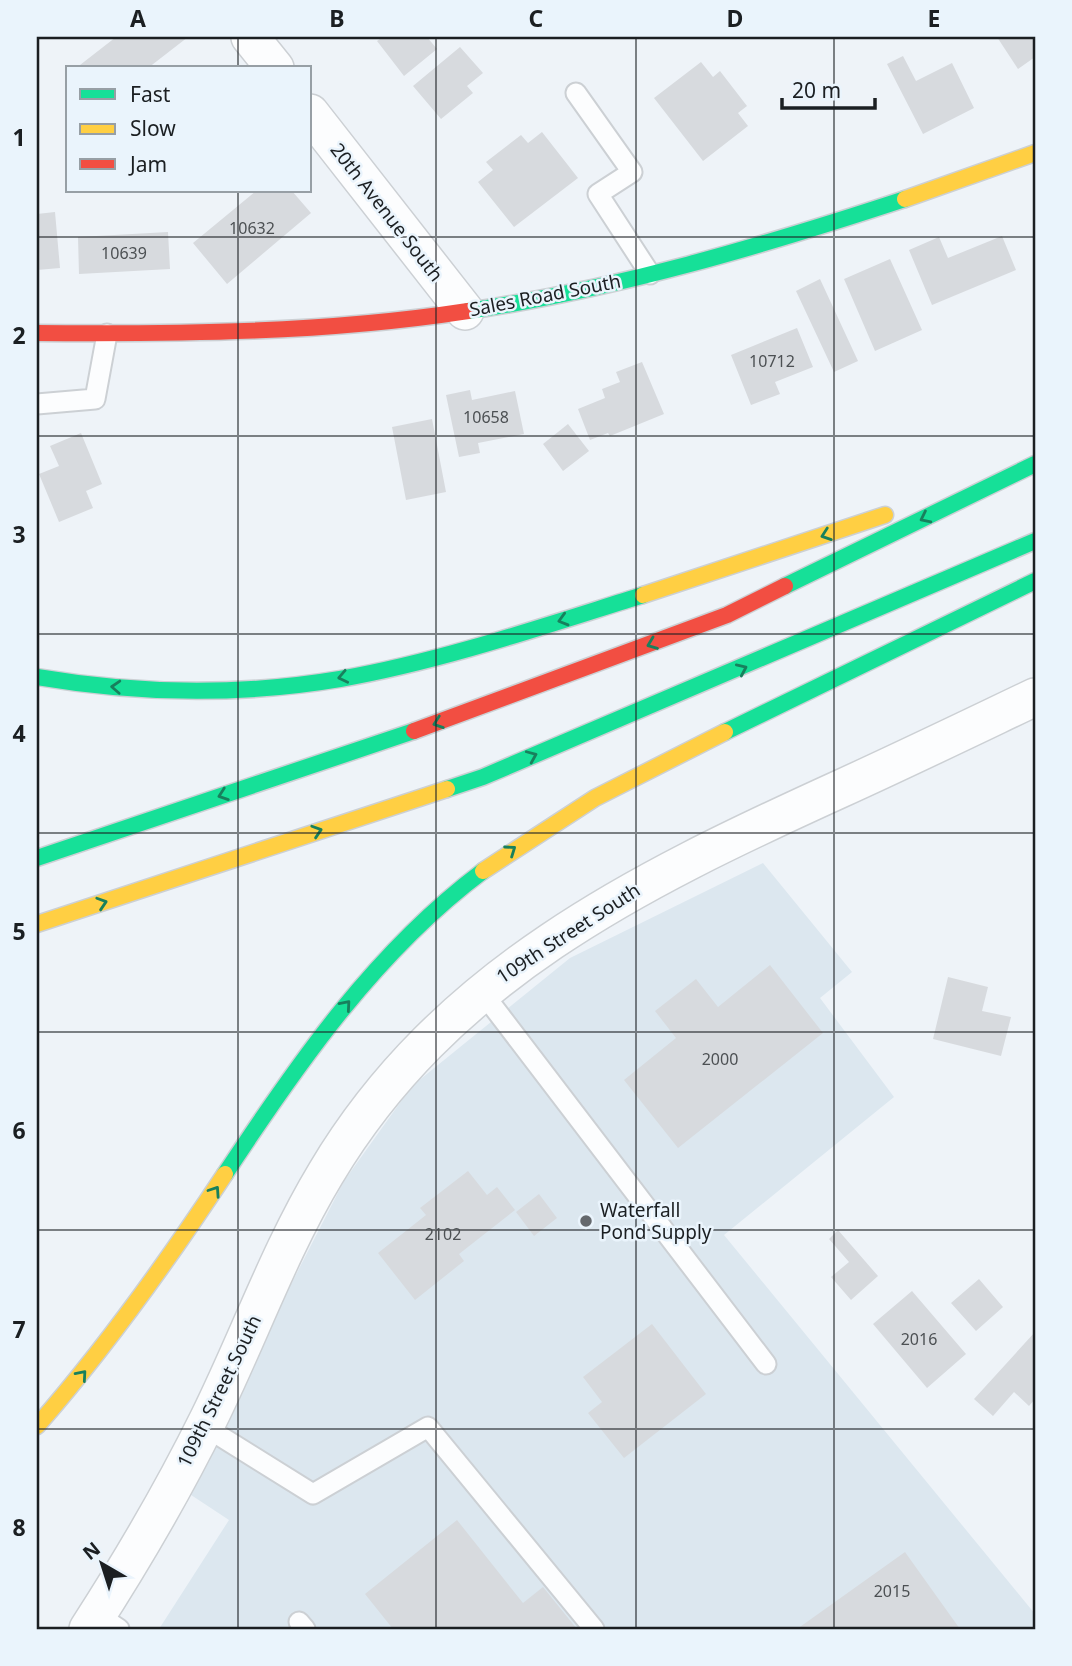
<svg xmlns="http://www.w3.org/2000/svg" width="1072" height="1666" font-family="'Noto Sans',sans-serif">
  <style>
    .built { fill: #dce7ef }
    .building { fill: #d7dade }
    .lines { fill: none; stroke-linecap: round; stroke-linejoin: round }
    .lane-casing { stroke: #ccd0d4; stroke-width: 23 }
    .street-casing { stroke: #ccd0d4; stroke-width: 40 }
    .fast-casing { stroke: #ccd0d4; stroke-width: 19 }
    .slow-casing { stroke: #ccd0d4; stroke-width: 19 }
    .jam-casing { stroke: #ccd0d4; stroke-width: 19 }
    .lane { stroke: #fcfdfe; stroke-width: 19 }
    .street { stroke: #fcfdfe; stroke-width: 37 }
    .fast { stroke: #16e098; stroke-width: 16 }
    .slow { stroke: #ffcf43; stroke-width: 16 }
    .jam { stroke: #f24e42; stroke-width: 16 }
    .oneway { stroke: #18805d }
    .grid { fill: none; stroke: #1b1f22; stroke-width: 2; stroke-opacity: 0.55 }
    .poi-dot { fill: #65696d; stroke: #eaf4fc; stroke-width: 2.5 }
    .labels { text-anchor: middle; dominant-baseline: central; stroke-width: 5; stroke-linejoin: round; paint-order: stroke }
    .number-label { font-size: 16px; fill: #4c5053 }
    .street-label { font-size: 19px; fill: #1b1f22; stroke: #eaf4fc }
    .poi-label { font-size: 19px; fill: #1b1f22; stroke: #eaf4fc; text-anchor: start }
    .neatline { fill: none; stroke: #1b1f22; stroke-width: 2.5 }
    .grid-label { font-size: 23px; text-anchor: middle; font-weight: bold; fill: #1b1f22 }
  </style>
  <rect width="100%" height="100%" fill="#eef3f8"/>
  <path class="built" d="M763,863L852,972L820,998L894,1097L724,1235L1035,1614V1629H159L229,1520L185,1491L344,1181L412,1086L570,958Z"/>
  <path class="building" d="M116,37H188L148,68H83L80,65Z
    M383,37H427L437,49L404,76L377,41Z
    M997,37H1035V57L1018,69Z
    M460,47L483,73L467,86L473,93L441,119L413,86Z
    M903,56L916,81L952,63L974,108L923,134L887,64Z
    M701,62L713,77L720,71L747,106L738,113L748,126L703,161L654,98Z
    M542,132L578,178L514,227L478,182L493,170L486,162L521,135L528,143Z
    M256,191H292L311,213L227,284L193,243Z
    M55,212L60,268L37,270V214Z
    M168,232L170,269L79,274L78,237Z
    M1002,236L1016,270L932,305L909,250L939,237L948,258Z
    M890,259L922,330L875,351L844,279Z
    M820,279L858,361L834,372L796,291Z
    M797,328L813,367L775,382L780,394L751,405L731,355Z
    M642,362L664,414L610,436L608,433L590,440L578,409L605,398L602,389L620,382L616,372Z
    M470,390L472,400L515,391L524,434L478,443L480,453L459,457L446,395Z
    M432,419L446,492L406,500L392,427Z
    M568,424L589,451L563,471L543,444Z
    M81,433L102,484L86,491L93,508L59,522L39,474L59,466L50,446Z
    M770,965L823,1033L678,1148L624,1080L676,1038L655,1011L696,979L718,1007Z
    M948,977L988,987L982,1011L1011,1017L1001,1056L933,1039Z
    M468,1171L487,1195L497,1187L515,1210L459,1254L464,1261L415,1300L378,1253L426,1215L420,1208Z
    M539,1194L557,1218L534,1236L516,1212Z
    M838,1230L878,1276L851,1300L831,1277L849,1262L829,1239Z
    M979,1279L1003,1307L976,1331L951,1303Z
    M912,1291L966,1354L927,1388L873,1324Z
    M652,1324L706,1394L624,1458L588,1413L602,1402L583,1377Z
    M1035,1332V1399L1029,1406L1014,1392L993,1416L974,1399Z
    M457,1520L523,1603L543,1587L577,1629H393L365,1594Z
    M905,1552L960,1629H797Z"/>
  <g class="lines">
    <defs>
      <path id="lane" d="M576,93L632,172L598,194L650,274
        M37,404L95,399L107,334
        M482,992L766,1364
        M204,1426L313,1494L428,1427L594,1629
        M98,1615L119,1629
        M299,1622L305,1629"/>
      <path id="street" d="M250,37L275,68
        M310,113L465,311
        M88,1629C132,1561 173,1491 209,1418C249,1337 279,1251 326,1173C444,975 638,881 840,789C906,759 970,728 1035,697"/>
      <path id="fast" d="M468,311C617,289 762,246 905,199
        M785,586L1035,464
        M37,677C137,694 239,696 340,679C442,661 544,626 643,595
        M725,732L1035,581
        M447,789L483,777L1035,541
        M37,858L414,731
        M225,1174C298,1063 376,951 483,871"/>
      <path id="slow" d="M905,199L1035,153
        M643,595L885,515
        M483,871L595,798L725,732
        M37,924L447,789
        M37,1426C107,1346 167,1262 225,1174"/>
      <path id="jam" d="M37,333C181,334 325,333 468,311
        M414,731L727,615L785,586"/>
    </defs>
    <use href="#lane" class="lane-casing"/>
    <use href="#street" class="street-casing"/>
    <use href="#fast" class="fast-casing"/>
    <use href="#slow" class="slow-casing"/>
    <use href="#jam" class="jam-casing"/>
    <use href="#lane" class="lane"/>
    <use href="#street" class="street"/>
    <use href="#fast" class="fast"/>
    <use href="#slow" class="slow"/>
    <use href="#jam" class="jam"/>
  </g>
  <defs><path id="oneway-chevron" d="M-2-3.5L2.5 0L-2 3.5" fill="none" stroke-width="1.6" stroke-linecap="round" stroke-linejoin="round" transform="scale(1.75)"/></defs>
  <g class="oneway">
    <use href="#oneway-chevron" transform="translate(925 518) rotate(154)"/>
    <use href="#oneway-chevron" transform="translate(826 535) rotate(161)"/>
    <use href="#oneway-chevron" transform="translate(563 620) rotate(164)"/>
    <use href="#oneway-chevron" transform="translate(652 644) rotate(159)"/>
    <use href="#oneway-chevron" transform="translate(742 669) rotate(-24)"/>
    <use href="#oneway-chevron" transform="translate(343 677) rotate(168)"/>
    <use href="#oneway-chevron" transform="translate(116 687) rotate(-177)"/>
    <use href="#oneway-chevron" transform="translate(438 723) rotate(161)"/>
    <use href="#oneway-chevron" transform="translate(532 756) rotate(-23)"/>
    <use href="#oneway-chevron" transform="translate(223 795) rotate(161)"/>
    <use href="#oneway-chevron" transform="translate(317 831) rotate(-18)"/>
    <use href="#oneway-chevron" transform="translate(511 850) rotate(-35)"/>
    <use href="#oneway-chevron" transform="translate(102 903) rotate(-18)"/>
    <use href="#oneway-chevron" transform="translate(346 1005) rotate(-49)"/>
    <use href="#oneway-chevron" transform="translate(215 1191) rotate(-56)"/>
    <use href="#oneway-chevron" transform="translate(82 1375) rotate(-49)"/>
  </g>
  <path class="grid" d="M238,37V68M436,37V1629M636,37V1629M834,37V1629M238,191V1629M37,237H1035M37,436H1035M37,634H1035M37,833H1035M37,1032H1035M37,1230H1035M37,1429H1035"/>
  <circle class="poi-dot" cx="586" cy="1221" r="7"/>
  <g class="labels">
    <g class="number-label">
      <text x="252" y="228">10632</text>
      <text x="124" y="253">10639</text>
      <text x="772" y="361">10712</text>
      <text x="486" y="417">10658</text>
      <text x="720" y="1059">2000</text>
      <text x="443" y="1234">2102</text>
      <text x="919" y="1339">2016</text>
      <text x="892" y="1591">2015</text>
    </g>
    <g class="street-label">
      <text transform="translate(387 212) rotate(52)">20th Avenue South</text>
      <text transform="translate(545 295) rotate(-11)">Sales Road South</text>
      <text transform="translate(568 933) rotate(-33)">109th Street South</text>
      <text transform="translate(219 1391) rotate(-64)">109th Street South</text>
    </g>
    <g class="poi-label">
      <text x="600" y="1210">Waterfall<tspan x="600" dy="22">Pond Supply</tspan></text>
    </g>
  </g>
  <rect width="1072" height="1666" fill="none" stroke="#eaf4fc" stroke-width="77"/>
  <rect x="66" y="66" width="245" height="126" fill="#eaf4fc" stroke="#979fa5" stroke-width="2"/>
  <rect x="80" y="89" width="35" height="10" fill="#16e098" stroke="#979fa5" stroke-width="2"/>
  <text x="130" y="102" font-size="21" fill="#1b1f22">Fast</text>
  <rect x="80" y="124" width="35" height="10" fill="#ffcf43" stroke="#979fa5" stroke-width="2"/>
  <text x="130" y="136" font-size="21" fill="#1b1f22">Slow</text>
  <rect x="80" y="159" width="35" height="10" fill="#f24e42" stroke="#979fa5" stroke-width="2"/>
  <text x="130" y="172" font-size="21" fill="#1b1f22">Jam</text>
  <g transform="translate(102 1564) rotate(321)" stroke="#eaf4fc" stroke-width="5" paint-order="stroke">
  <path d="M0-5L12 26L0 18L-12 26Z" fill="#1b1f22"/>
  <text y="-10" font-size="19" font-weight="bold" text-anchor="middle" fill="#1b1f22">N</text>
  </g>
  <path d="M782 98v10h93v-10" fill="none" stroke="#1b1f22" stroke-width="3.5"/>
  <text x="792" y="98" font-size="21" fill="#1b1f22" stroke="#eaf4fc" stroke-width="5" paint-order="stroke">20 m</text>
  <rect x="38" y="38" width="996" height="1590" class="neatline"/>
  <g class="grid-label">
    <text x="138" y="27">A</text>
    <text x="337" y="27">B</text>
    <text x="536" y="27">C</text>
    <text x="735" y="27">D</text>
    <text x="934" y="27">E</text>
    <text x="19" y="146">1</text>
    <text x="19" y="344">2</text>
    <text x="19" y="543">3</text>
    <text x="19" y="742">4</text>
    <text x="19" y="940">5</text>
    <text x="19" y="1139">6</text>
    <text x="19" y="1338">7</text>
    <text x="19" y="1536">8</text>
  </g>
</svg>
